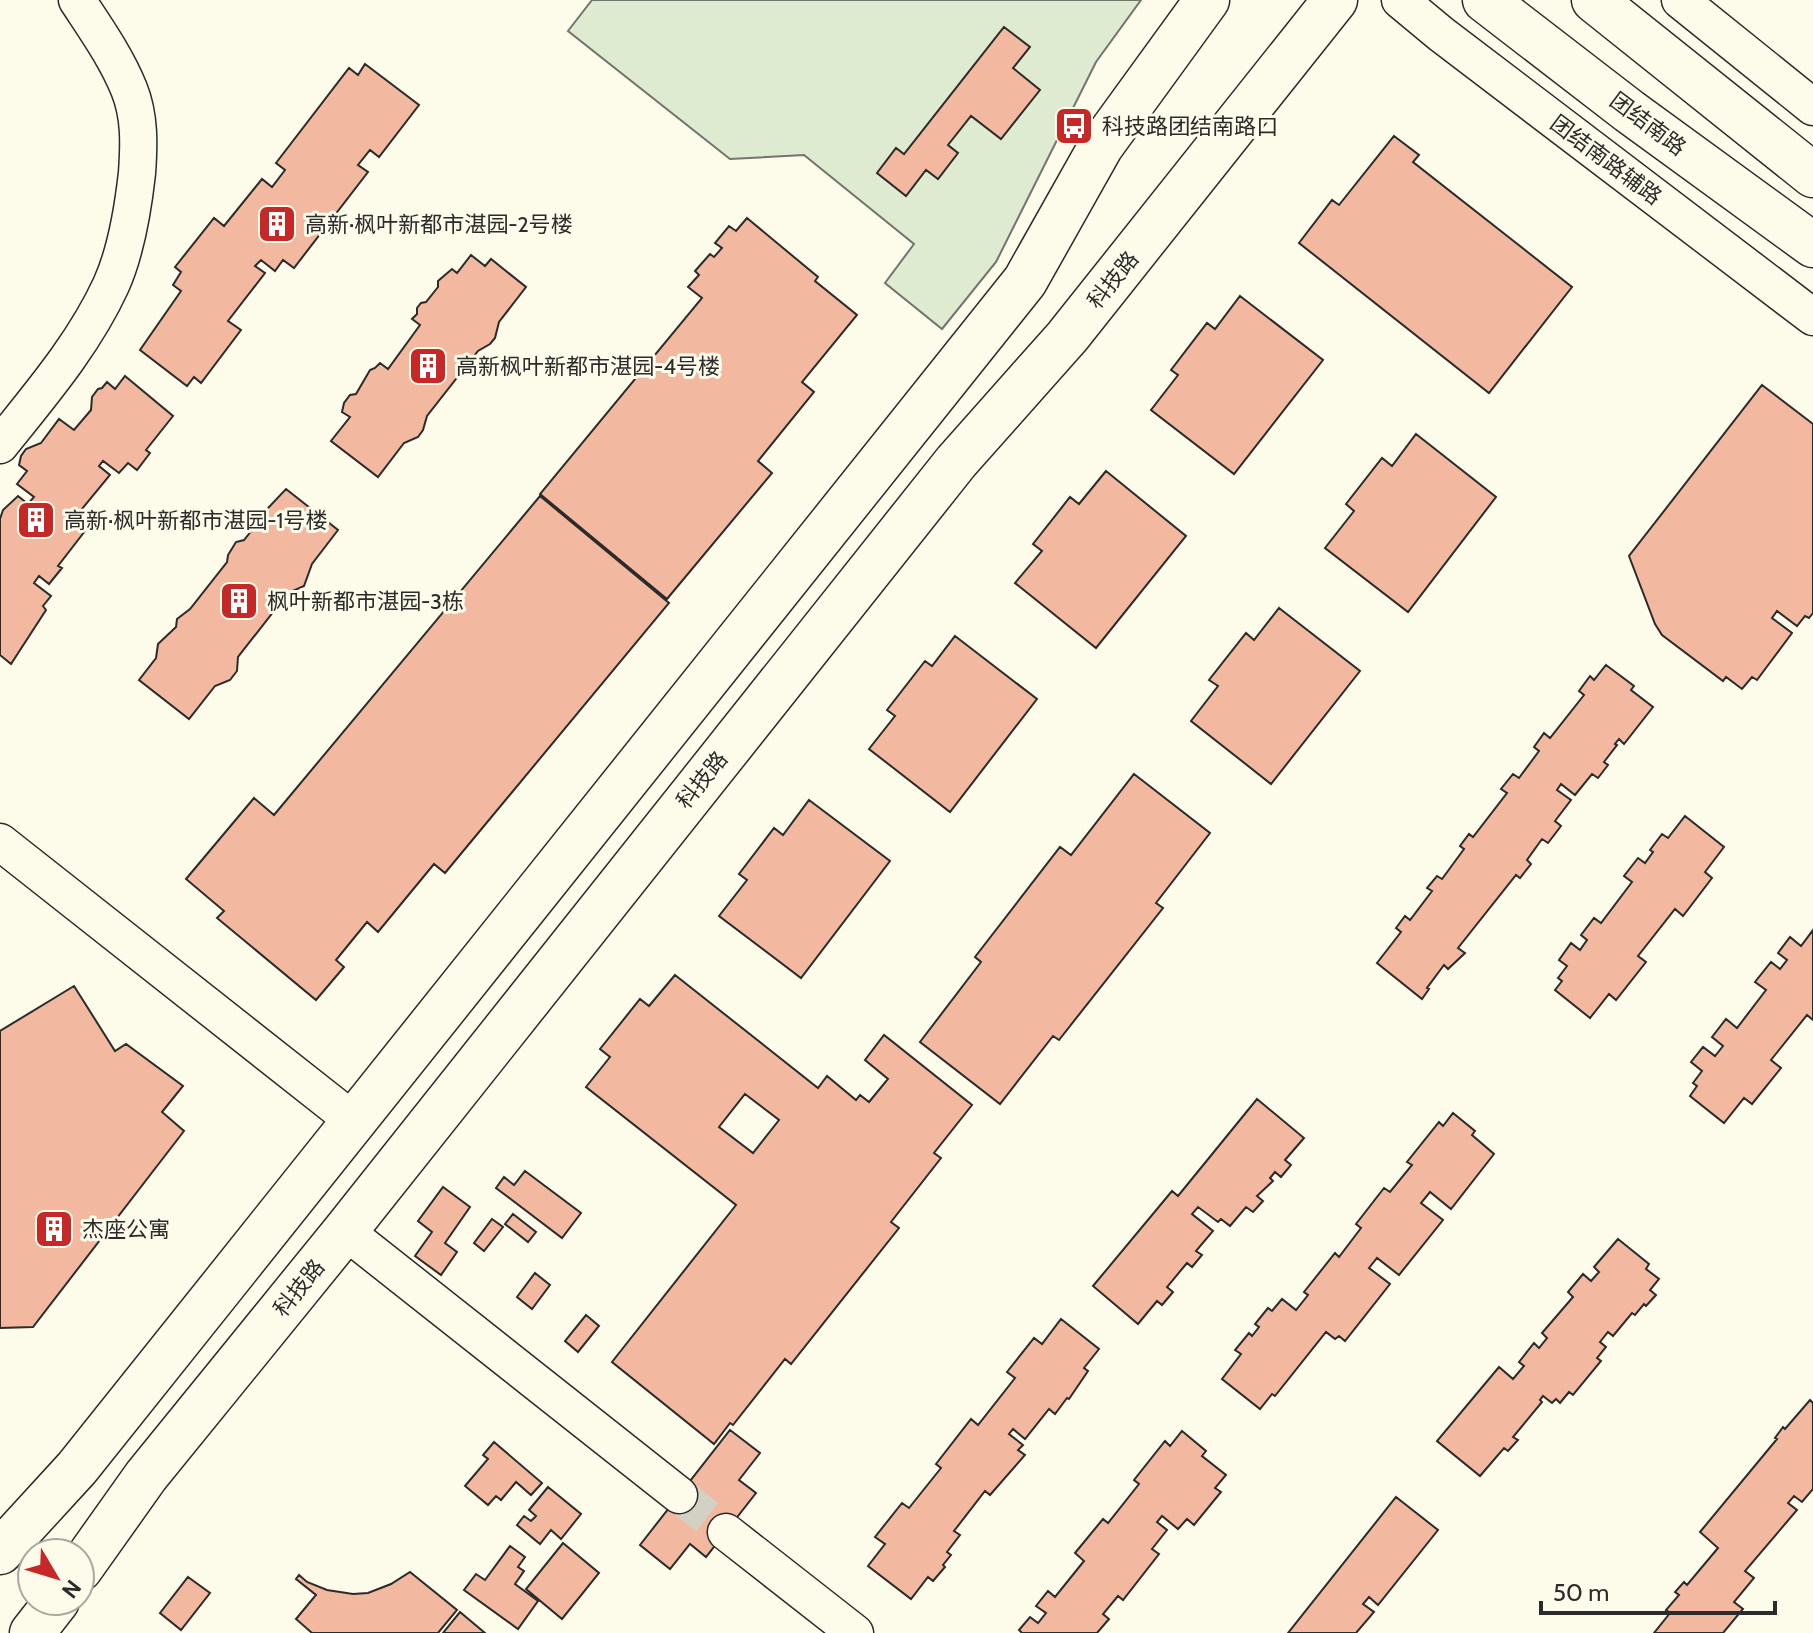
<svg xmlns="http://www.w3.org/2000/svg" width="1813" height="1633" font-family="Cabin,'Noto Sans SC',sans-serif">
  <style>
    .green { fill: #deebd1; stroke: #74746e; stroke-width: 2 }
    .building { fill: #f2b8a0; stroke: #2b2b2b; stroke-width: 2; fill-rule: evenodd }
    .lines { fill: none; stroke-linecap: round; stroke-linejoin: round }
    .minor-tunnel { stroke: #d3d1c4; stroke-width: 36; stroke-dasharray: 36 18; stroke-linecap: butt }
    .minor-casing { stroke: #2b2b2b; stroke-width: 39 }
    .major-casing { stroke: #2b2b2b; stroke-width: 47 }
    .minor { stroke: #fdfbea; stroke-width: 36 }
    .major { stroke: #fdfbea; stroke-width: 44 }
    .labels { text-anchor: middle; dominant-baseline: central; stroke-width: 6; stroke-linejoin: round; paint-order: stroke }
    .street-label { font-size: 22px; fill: #2b2b2b; stroke: #fdfbea }
    .poi-label { font-size: 22px; fill: #2b2b2b; stroke: #fdfbea; text-anchor: start }
  </style>
  <rect width="100%" height="100%" fill="#fdfbea"/>
  <path class="green" d="M592,0H1141L1096,62L996,262L942,329L885,283L914,244L804,155L730,159L568,31Z"/>
  <path class="building" d="M1004,27L1030,47L1013,68L1040,90L1001,139L971,116L948,145L958,153L938,179L926,170L906,196L877,173L896,148L904,154Z
    M365,64L419,105L379,157L370,150L358,165L368,172L294,268L283,260L275,271L261,260L255,266L265,273L228,321L241,330L201,383L194,377L187,386L140,350L181,291L173,285L181,272L175,267L214,218L224,226L262,179L272,187L285,170L276,163L349,68L358,75Z
    M1394,136L1419,155L1413,162L1572,287L1489,393L1299,243L1332,200L1339,205Z
    M747,218L818,277L815,281L857,315L802,382L814,392L758,461L772,473L667,599L540,494L702,298L688,287L699,275L695,271L710,254L714,257L722,248L715,243L729,226L736,231Z
    M471,255L485,266L491,259L526,287L499,322L495,338L490,344L478,351L427,416L423,430L418,437L404,443L378,477L331,441L350,417L342,412L344,403L350,395L356,394L370,370L375,368L380,363L388,369L420,325L412,319L417,314V308L421,303L426,302L438,287V281L452,269L457,273Z
    M1240,296L1323,360L1234,474L1151,410L1178,375L1171,370L1207,323L1215,329Z
    M125,376L173,416L146,450L150,453L137,470L128,463L119,473L103,461L99,466L110,475L72,521L85,531L58,566L62,568L49,584L39,576L34,583L51,596L43,606L46,610L11,664L0,655V519L3,510L18,496L28,504L34,497L17,484L27,471L19,465L21,456L26,449L41,443L59,419L74,430L91,410L92,397L98,389L102,388L107,382L115,389Z
    M1762,385L1813,424V613L1809,618L1805,616L1797,626L1777,611L1772,618L1792,633L1757,680L1752,677L1742,689L1726,677L1723,681L1662,635L1655,624L1629,556Z
    M1416,434L1496,497L1408,612L1325,548L1354,511L1346,504L1382,458L1392,466Z
    M1106,471L1186,536L1096,648L1015,583L1042,551L1033,544L1070,497L1079,504Z
    M286,489L338,530L312,564L304,586L288,593L238,657L237,671L230,680L215,686L189,719L139,680L156,658L158,644L176,627L177,619L190,609L227,562L228,555L236,542L244,540L252,530V525Z
    M540,496L669,603L445,873L434,864L378,932L367,922L336,960L344,967L316,1000L217,918L224,911L186,879L254,798L274,815Z
    M1279,608L1360,671L1271,784L1191,721L1218,686L1209,680L1246,633L1254,640Z
    M955,636L1037,699L950,812L869,749L895,716L887,710L925,661L932,666Z
    M1606,665L1634,686L1631,690L1653,707L1624,744L1619,739L1615,744L1617,745L1604,762L1608,765L1598,778L1592,774L1575,795L1561,784L1557,790L1571,800L1555,821L1561,826L1548,843L1542,839L1527,860L1531,864L1520,878L1516,875L1458,948L1465,953L1448,969L1444,965L1427,988L1429,989L1422,999L1377,963L1401,932L1396,928L1405,916L1410,920L1432,891L1427,888L1437,876L1442,879L1464,849L1460,846L1469,834L1473,837L1507,793L1501,789L1513,774L1519,778L1539,751L1534,747L1544,733L1550,738L1584,695L1579,691L1590,676L1594,680Z
    M1134,774L1210,833L1156,903L1163,908L1059,1040L1053,1036L1000,1104L920,1042L981,962L975,957L1060,847L1071,855Z
    M809,800L890,861L801,978L719,916L747,880L739,874L774,828L783,835Z
    M1685,816L1724,847L1705,872L1712,878L1683,916L1675,909L1638,956L1646,962L1616,1000L1609,994L1590,1018L1555,990L1562,981L1558,978L1567,966L1559,960L1571,943L1580,950L1587,940L1581,935L1594,918L1601,923L1632,882L1624,876L1638,858L1645,863L1653,852L1650,850L1662,834L1668,838Z
    M1813,930V1020L1807,1015L1771,1060L1781,1068L1752,1104L1744,1098L1724,1123L1690,1096L1697,1086L1693,1083L1702,1071L1691,1062L1703,1047L1715,1056L1723,1046L1712,1037L1726,1019L1737,1028L1766,990L1755,982L1771,962L1780,969L1787,960L1778,953L1790,937L1801,946Z
    M675,975L818,1088L827,1076L856,1100L860,1095L869,1102L888,1079L865,1060L884,1035L972,1105L934,1153L941,1158L891,1222L899,1228L791,1364L785,1359L733,1425L730,1423L714,1444L612,1362L736,1205L586,1087L610,1057L600,1049L640,999L649,1006ZM745,1094L779,1120L753,1153L719,1127Z
    M74,986L115,1051L126,1044L183,1086L162,1112L184,1131L33,1327L0,1328V1031Z
    M1257,1099L1304,1138L1285,1160L1291,1165L1281,1177L1275,1172L1270,1178L1273,1181L1257,1196L1263,1201L1253,1212L1246,1207L1230,1226L1221,1219L1218,1222L1198,1207L1192,1214L1213,1231L1196,1251L1202,1255L1192,1267L1187,1263L1167,1287L1173,1292L1162,1305L1157,1301L1138,1324L1093,1286L1172,1191L1178,1196Z
    M1453,1113L1475,1131L1472,1135L1494,1154L1451,1209L1430,1192L1421,1203L1443,1220L1399,1275L1377,1258L1369,1268L1390,1284L1345,1341L1339,1336L1335,1339L1326,1332L1275,1396L1272,1394L1260,1409L1222,1379L1241,1354L1235,1350L1249,1333L1252,1336L1259,1327L1255,1324L1268,1308L1272,1311L1282,1299L1296,1310L1308,1295L1304,1292L1335,1253L1339,1257L1361,1228L1356,1224L1384,1188L1390,1192L1412,1165L1407,1162L1439,1122L1443,1126Z
    M525,1171L581,1213L562,1238L496,1188L504,1177L514,1185Z
    M443,1187L470,1207L445,1243L457,1252L441,1275L415,1256L432,1232L418,1221Z
    M513,1214L536,1232L528,1242L505,1224Z
    M492,1219L503,1227L484,1251L474,1243Z
    M1618,1239L1649,1264L1646,1269L1659,1279L1650,1290L1656,1295L1646,1306L1644,1304L1635,1315L1632,1313L1613,1336L1608,1332L1600,1342L1606,1347L1597,1358L1601,1361L1573,1395L1569,1392L1560,1403L1556,1399L1552,1403L1543,1396L1540,1400L1542,1402L1513,1437L1518,1440L1508,1451L1504,1448L1480,1476L1437,1441L1499,1367L1513,1379L1524,1366L1519,1362L1534,1343L1539,1348L1547,1338L1542,1333L1573,1297L1568,1292L1583,1274L1591,1281L1599,1272L1594,1267Z
    M535,1273L550,1285L532,1309L517,1297Z
    M586,1315L599,1326L578,1352L565,1341Z
    M1061,1319L1099,1349L1084,1368L1088,1371L1069,1399L1067,1398L1055,1414L1049,1409L1025,1439L1013,1429L1009,1434L1023,1445L1018,1450L1025,1455L990,1495L985,1491L954,1531L960,1535L947,1552L951,1555L943,1565L945,1567L933,1581L928,1577L911,1599L868,1566L885,1544L875,1537L902,1503L909,1508L941,1468L936,1464L971,1419L978,1425L1015,1378L1007,1372L1034,1338L1042,1344Z
    M1810,1400L1813,1403V1489L1802,1502L1794,1496L1788,1503L1797,1510L1745,1571L1754,1578L1734,1602L1743,1609L1723,1633H1654L1670,1613L1666,1610L1679,1595L1675,1592L1684,1582L1687,1585L1718,1548L1700,1532L1777,1439L1775,1438L1783,1427L1785,1429Z
    M730,1430L760,1453L739,1480L756,1493L706,1557L690,1544L670,1569L640,1545Z
    M1182,1431L1206,1451L1202,1456L1226,1475L1215,1488L1221,1492L1194,1525L1187,1519L1178,1529L1162,1516L1157,1522L1167,1530L1152,1549L1159,1554L1123,1600L1118,1596L1103,1614L1109,1619L1097,1633H1022L1019,1630L1030,1617L1038,1623L1046,1613L1036,1606L1048,1591L1055,1597L1084,1561L1075,1553L1103,1519L1108,1523L1139,1484L1134,1480L1165,1441L1170,1446Z
    M494,1442L542,1483L531,1495L516,1482L501,1500L496,1496L488,1505L465,1486L488,1459L483,1455Z
    M548,1487L581,1514L561,1539L551,1530L540,1544L517,1525L524,1516L531,1521L536,1516L529,1510Z
    M1396,1497L1438,1530L1378,1605L1369,1597L1363,1604L1374,1612L1356,1633H1288Z
    M563,1543L599,1573L562,1619L526,1589Z
    M510,1546L525,1557L518,1567L524,1571L515,1584L538,1601L518,1629L464,1590L476,1574L485,1580Z
    M410,1572L457,1610L438,1633H312L296,1619L316,1595L296,1579L299,1575L307,1582L327,1590L353,1594L368,1593L391,1584Z
    M188,1577L210,1593L181,1630L160,1613Z
    M460,1612L485,1633H443Z"/>
  <g class="lines">
    <path class="minor-tunnel" d="M679,1495L726,1532"/>
    <defs>
      <path id="minor" d="M1400,0L1441,34L1813,317
        M1680,0L1813,107
        M0,445C40,395 84,344 111,285C126,252 133,209 137,173C139,145 140,116 129,89C116,57 96,29 77,0
        M0,842L355,1122
        M345,1231L679,1495
        M726,1532L855,1633"/>
      <path id="major" d="M1485,0L1629,111L1813,245
        M1594,0L1813,175
        M0,1552L77,1468L1025,281L1101,146L1207,0
        M80,1569L146,1476L345,1231L956,462L1067,337L1335,0
        M32,1633L57,1601"/>
    </defs>
    <use href="#minor" class="minor-casing"/>
    <use href="#major" class="major-casing"/>
    <use href="#minor" class="minor"/>
    <use href="#major" class="major"/>
  </g>
  <defs>
    <symbol id="bus-square" viewBox="-11 -11 22 22"><rect x="-9" y="-9" width="18" height="18" rx="4" fill="#c62828" stroke="#fdfbea"/><path d="M-5-6H5V4H4V6H2V4H-2V6H-4V4H-5ZM-3.5-4V0h7V-4ZM-3.5 1.2v1.5H-2V1.2ZM2 1.2v1.5H3.5V1.2Z" fill="#fff"/></symbol>
    <symbol id="building-square" viewBox="-11 -11 22 22"><rect x="-9" y="-9" width="18" height="18" rx="4" fill="#c62828" stroke="#fdfbea"/><path d="M-4-6H4V6H1V3H-1V6H-4ZM-2.5-4.3h1.7v1.8h-1.7ZM.8-4.3h1.7v1.8H.8ZM-2.5-1h1.7V.8h-1.7ZM.8-1h1.7V.8H.8Z" fill="#fff"/></symbol>
  </defs>
  <g fill-rule="evenodd">
    <use href="#bus-square" x="1052" y="104" width="44" height="44"/>
    <use href="#building-square" x="255" y="202" width="44" height="44"/>
    <use href="#building-square" x="406" y="344" width="44" height="44"/>
    <use href="#building-square" x="14" y="498" width="44" height="44"/>
    <use href="#building-square" x="217" y="579" width="44" height="44"/>
    <use href="#building-square" x="32" y="1207" width="44" height="44"/>
  </g>
  <g class="labels">
    <g class="street-label">
      <text transform="translate(1648 124) rotate(37)">团结南路</text>
      <text transform="translate(1606 160) rotate(37)">团结南路辅路</text>
      <text transform="translate(1113 280) rotate(-51)">科技路</text>
      <text transform="translate(702 780) rotate(-51)">科技路</text>
      <text transform="translate(299 1288) rotate(-51)">科技路</text>
    </g>
    <g class="poi-label">
      <text x="1102" y="126">科技路团结南路口</text>
      <text x="305" y="224">高新·枫叶新都市湛园-2号楼</text>
      <text x="456" y="366">高新枫叶新都市湛园-4号楼</text>
      <text x="64" y="520">高新·枫叶新都市湛园-1号楼</text>
      <text x="267" y="601">枫叶新都市湛园-3栋</text>
      <text x="82" y="1229">杰座公寓</text>
    </g>
  </g>
  <g transform="translate(56 1577) rotate(128)"><circle r="38" fill="#fdfbea" stroke="#a9a89e" stroke-width="2"/>
  <path d="M0-6L14 30L0 20L-14 30Z" fill="#c62828"/>
  <text y="-12" font-size="22" font-weight="bold" text-anchor="middle" fill="#2b2b2b">N</text>
  </g>
  <path d="M1541 1601v12h234v-12" fill="none" stroke="#2b2b2b" stroke-width="4"/>
  <text x="1553" y="1601" font-size="24" fill="#2b2b2b" stroke="#fdfbea" stroke-width="6" paint-order="stroke">50 m</text>
</svg>
